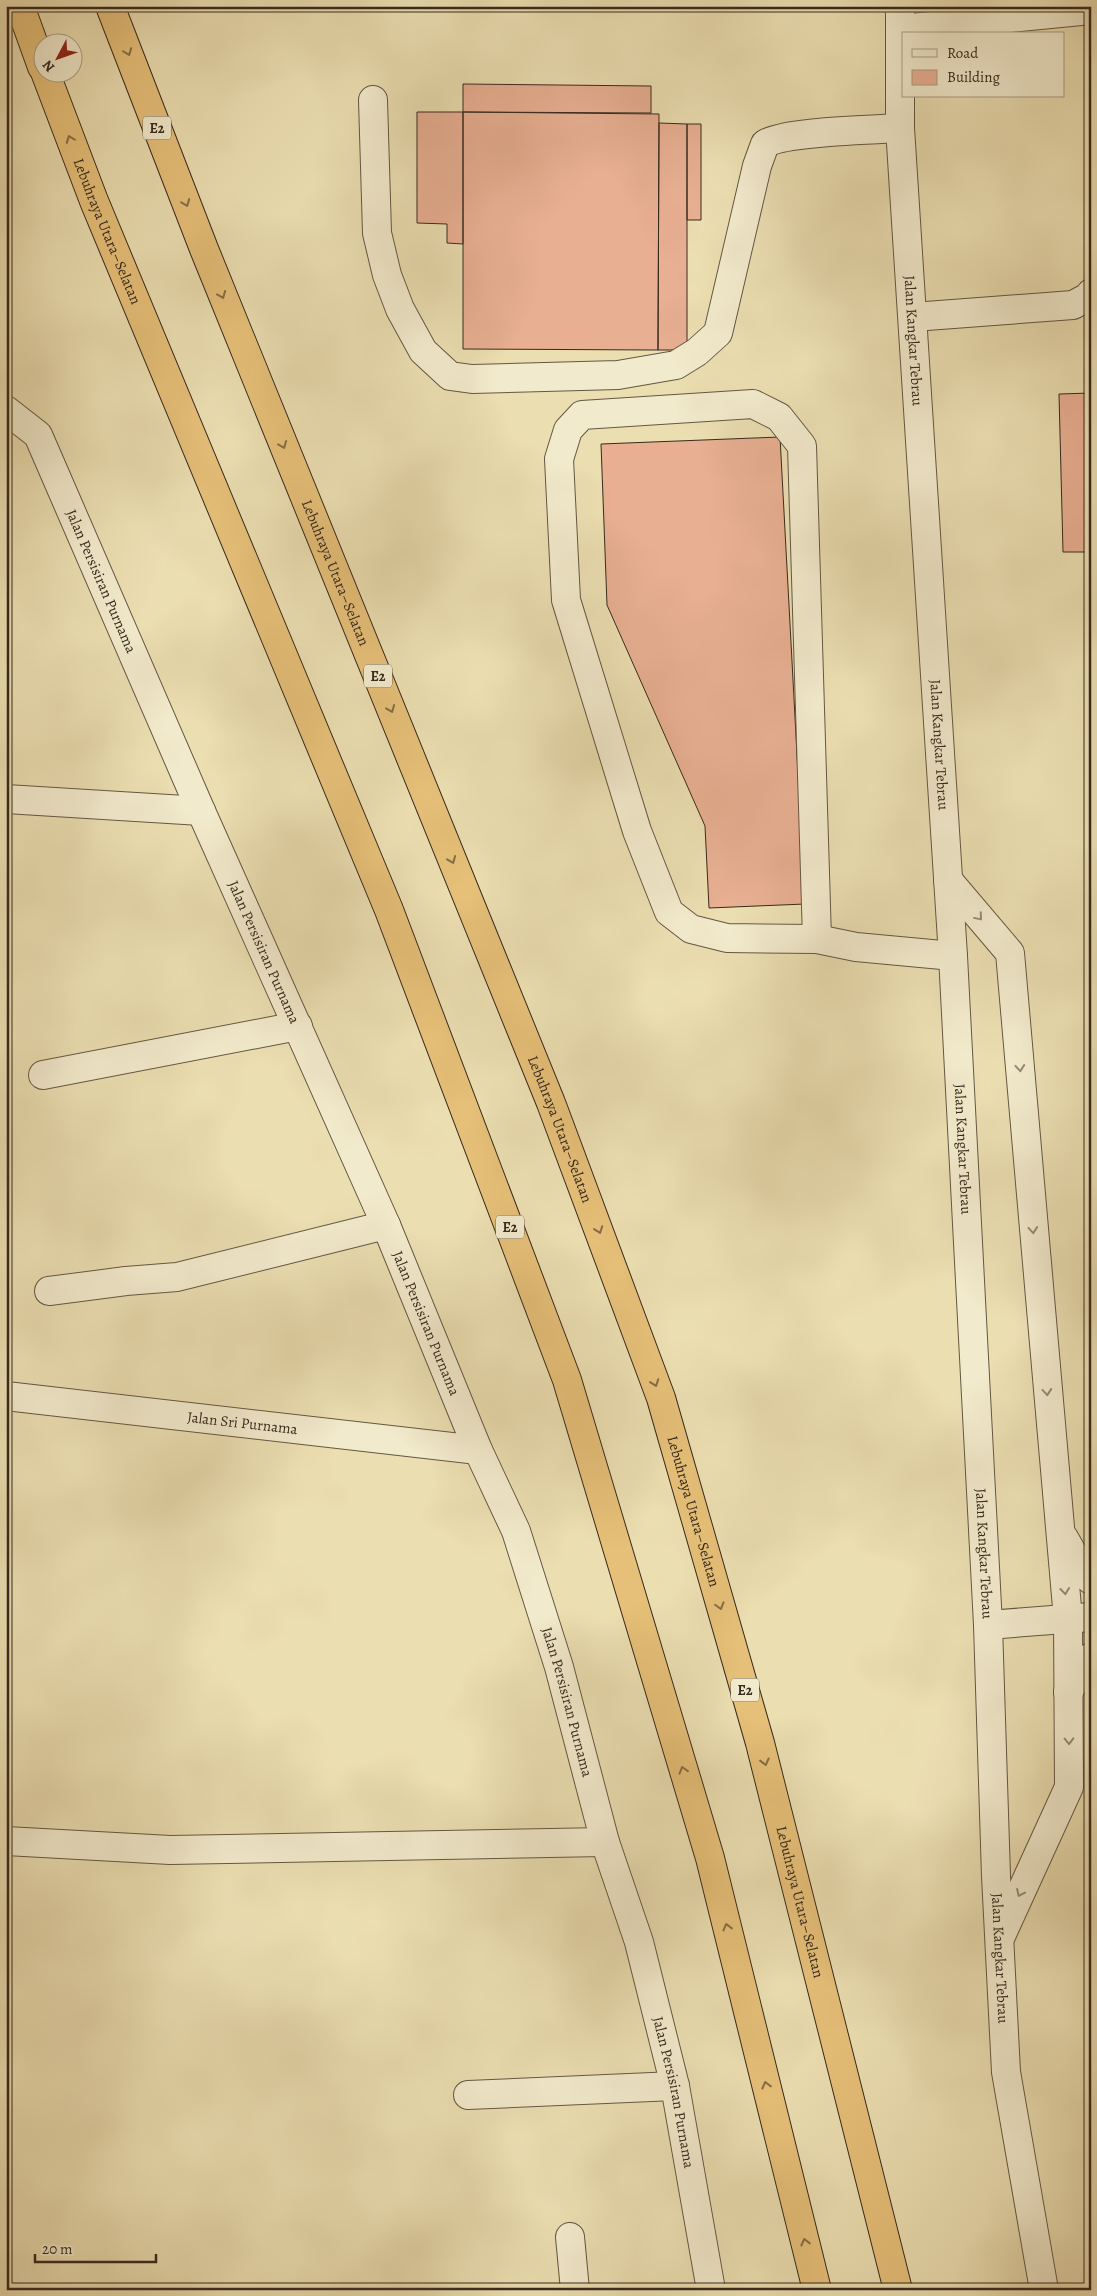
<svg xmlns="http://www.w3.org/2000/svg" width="1097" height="2296" font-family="Alegreya,serif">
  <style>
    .building { fill: #e8af92; stroke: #372a1e }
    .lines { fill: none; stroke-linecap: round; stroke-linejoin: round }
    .minor-casing { stroke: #645743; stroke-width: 30 }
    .highway-casing { stroke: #372a1e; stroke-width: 30 }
    .minor { stroke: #f2eacc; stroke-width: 28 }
    .highway { stroke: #e6bf78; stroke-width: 28 }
    .oneway { stroke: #866d46 }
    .oneway2 { stroke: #948a75 }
    .labels { text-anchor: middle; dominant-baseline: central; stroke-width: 5; stroke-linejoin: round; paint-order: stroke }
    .shield { fill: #f2eacc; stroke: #6f6452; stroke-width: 1 }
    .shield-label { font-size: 14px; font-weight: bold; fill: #372a1e }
    .street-label { font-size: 15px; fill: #372a1e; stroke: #f2eacc }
  </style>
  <rect width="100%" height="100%" fill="#ebdeb1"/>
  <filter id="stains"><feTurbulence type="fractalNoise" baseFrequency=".004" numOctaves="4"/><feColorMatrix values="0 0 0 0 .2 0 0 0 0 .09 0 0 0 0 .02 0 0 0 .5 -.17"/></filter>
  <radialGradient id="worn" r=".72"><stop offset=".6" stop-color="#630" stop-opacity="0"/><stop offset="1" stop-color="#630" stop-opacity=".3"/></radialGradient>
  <path class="building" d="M463,84L651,86V113L463,112Z
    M417,112H463V244L447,243V224L417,223Z
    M463,112L659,114L658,350L463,349Z
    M659,123L687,124V350H658Z
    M687,124H701V220H687Z
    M1091,393V552H1063L1059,394Z
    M780,437L805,904L709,908L705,826L607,605L601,444Z"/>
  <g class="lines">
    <defs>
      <g id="minor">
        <path id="s1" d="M900,6V128L953,956L988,1625L996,1876L1006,2072L1044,2290"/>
        <path d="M901,29L1091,10"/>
        <path d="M373,100L377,233L387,275L400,309L423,351L450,376L472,379L618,375L676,365L697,352L718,333L757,166L765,144C784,131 873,130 900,128"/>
        <path d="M913,317L1073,305L1088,297L1091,293"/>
        <path id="s2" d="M6,410L38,435L201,811L386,1225L478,1450L516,1531L559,1667L605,1842L639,1942L675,2086L711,2290"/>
        <path d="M6,799L201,811"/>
        <path d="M948,880L1010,953L1068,1619L1069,1787L1001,1936"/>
        <path d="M817,939L802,446L779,417L753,404L582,415L568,430L559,459L566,600L637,831L669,912L691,929L727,938L817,939L856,947L953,956"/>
        <path d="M43,1075L298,1026"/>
        <path d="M49,1291L126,1281L177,1277L386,1225"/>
        <path id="s3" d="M6,1396L478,1450"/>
        <path d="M1064,1538L1085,1575L1091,1580"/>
        <path d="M988,1625L1091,1617"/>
        <path d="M1068,1692L1091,1657"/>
        <path d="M6,1841L170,1850L605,1842"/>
        <path d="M468,2095L675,2086"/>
        <path d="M570,2237L575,2290"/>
      </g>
      <g id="highway">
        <path d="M20,6L42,67"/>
        <path id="s4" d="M110,6L204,249L551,1103L661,1398L760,1743L898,2290"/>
        <path id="s5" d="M45,72L94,201L389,910L567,1380L710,1858L817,2290"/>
      </g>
    </defs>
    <use href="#minor" class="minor-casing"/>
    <use href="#highway" class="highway-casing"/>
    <use href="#minor" class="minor"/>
    <use href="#highway" class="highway"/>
  </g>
  <defs><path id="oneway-chevron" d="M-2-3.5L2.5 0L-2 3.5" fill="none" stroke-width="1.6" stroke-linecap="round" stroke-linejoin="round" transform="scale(1.25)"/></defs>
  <g class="oneway">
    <use href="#oneway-chevron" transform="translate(128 52) rotate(69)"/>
    <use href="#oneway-chevron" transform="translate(70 139) rotate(-111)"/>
    <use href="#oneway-chevron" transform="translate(186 203) rotate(69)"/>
    <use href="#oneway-chevron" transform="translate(222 295) rotate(68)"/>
    <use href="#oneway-chevron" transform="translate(283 445) rotate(68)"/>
    <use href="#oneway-chevron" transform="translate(391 709) rotate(68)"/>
    <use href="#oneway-chevron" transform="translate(452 860) rotate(68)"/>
    <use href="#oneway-chevron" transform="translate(599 1230) rotate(70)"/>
    <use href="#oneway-chevron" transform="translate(655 1383) rotate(70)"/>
    <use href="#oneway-chevron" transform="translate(720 1606) rotate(74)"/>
    <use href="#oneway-chevron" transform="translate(765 1762) rotate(76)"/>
    <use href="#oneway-chevron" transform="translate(683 1770) rotate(-107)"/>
    <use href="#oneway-chevron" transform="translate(727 1927) rotate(-104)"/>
    <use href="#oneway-chevron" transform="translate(766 2085) rotate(-104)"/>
    <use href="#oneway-chevron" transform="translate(805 2242) rotate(-104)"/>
  </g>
  <g class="oneway2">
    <use href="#oneway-chevron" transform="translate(979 917) rotate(50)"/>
    <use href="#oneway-chevron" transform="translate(1020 1068) rotate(85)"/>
    <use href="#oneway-chevron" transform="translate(1033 1230) rotate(85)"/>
    <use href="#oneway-chevron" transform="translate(1047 1392) rotate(85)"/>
    <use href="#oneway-chevron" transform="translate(1065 1591) rotate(84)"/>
    <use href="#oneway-chevron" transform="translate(1069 1741) rotate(89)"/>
    <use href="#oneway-chevron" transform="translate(1020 1893) rotate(115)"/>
  </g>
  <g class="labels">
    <g class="shield">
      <rect x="143" y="116.5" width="28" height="23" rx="4"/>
      <rect x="364" y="664.5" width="28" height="23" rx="4"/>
      <rect x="496" y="1215.5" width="28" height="23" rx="4"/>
      <rect x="731" y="1678.5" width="28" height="23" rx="4"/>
    </g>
    <g class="shield-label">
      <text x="157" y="128">E2</text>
      <text x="378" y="676">E2</text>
      <text x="510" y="1227">E2</text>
      <text x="745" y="1690">E2</text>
    </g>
    <g class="street-label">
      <text stroke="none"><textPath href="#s5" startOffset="171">Lebuhraya Utara–Selatan</textPath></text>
      <text stroke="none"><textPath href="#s1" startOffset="335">Jalan Kangkar Tebrau</textPath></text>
      <text stroke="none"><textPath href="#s4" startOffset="610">Lebuhraya Utara–Selatan</textPath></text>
      <text stroke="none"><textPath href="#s2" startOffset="200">Jalan Persisiran Purnama</textPath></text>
      <text stroke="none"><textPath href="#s1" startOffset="740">Jalan Kangkar Tebrau</textPath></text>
      <text stroke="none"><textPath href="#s2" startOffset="605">Jalan Persisiran Purnama</textPath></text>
      <text stroke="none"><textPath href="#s4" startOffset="1210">Lebuhraya Utara–Selatan</textPath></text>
      <text stroke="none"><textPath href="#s1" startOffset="1145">Jalan Kangkar Tebrau</textPath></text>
      <text stroke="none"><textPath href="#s2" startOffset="1010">Jalan Persisiran Purnama</textPath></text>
      <text stroke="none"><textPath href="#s3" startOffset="238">Jalan Sri Purnama</textPath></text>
      <text stroke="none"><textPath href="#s4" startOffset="1615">Lebuhraya Utara–Selatan</textPath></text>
      <text stroke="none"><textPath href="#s1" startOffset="1550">Jalan Kangkar Tebrau</textPath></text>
      <text stroke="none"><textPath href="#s2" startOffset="1415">Jalan Persisiran Purnama</textPath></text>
      <text stroke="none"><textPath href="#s4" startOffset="2020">Lebuhraya Utara–Selatan</textPath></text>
      <text stroke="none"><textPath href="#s1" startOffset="1955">Jalan Kangkar Tebrau</textPath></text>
      <text stroke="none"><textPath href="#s2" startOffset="1820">Jalan Persisiran Purnama</textPath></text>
    </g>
  </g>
  <rect width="1097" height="2296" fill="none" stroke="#ebdeb1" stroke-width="25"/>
  <rect x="8" y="8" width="1082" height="2281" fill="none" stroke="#372a1e" stroke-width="2.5"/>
  <rect x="12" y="12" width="1072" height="2271" fill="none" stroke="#372a1e"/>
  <rect x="902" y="32" width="162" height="65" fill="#f2eacc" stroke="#a79d86"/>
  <rect x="912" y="49" width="25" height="8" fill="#f2eacc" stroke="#a79d86"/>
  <text x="947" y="58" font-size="15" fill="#372a1e">Road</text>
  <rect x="912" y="70" width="25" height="15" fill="#e8af92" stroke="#a79d86"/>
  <text x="947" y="82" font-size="15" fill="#372a1e">Building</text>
  <g transform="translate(58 58) rotate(229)"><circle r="24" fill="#f2eacc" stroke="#a79d86"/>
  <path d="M0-4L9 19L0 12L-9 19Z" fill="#8f2418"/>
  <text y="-8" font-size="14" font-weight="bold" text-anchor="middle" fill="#372a1e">N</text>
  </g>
  <path d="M35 2254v8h121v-8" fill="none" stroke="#372a1e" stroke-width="2.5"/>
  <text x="42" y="2254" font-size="15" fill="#372a1e" stroke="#f2eacc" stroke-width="4" paint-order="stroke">20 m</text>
  <rect width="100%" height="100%" filter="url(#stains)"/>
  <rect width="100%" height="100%" fill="url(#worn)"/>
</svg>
